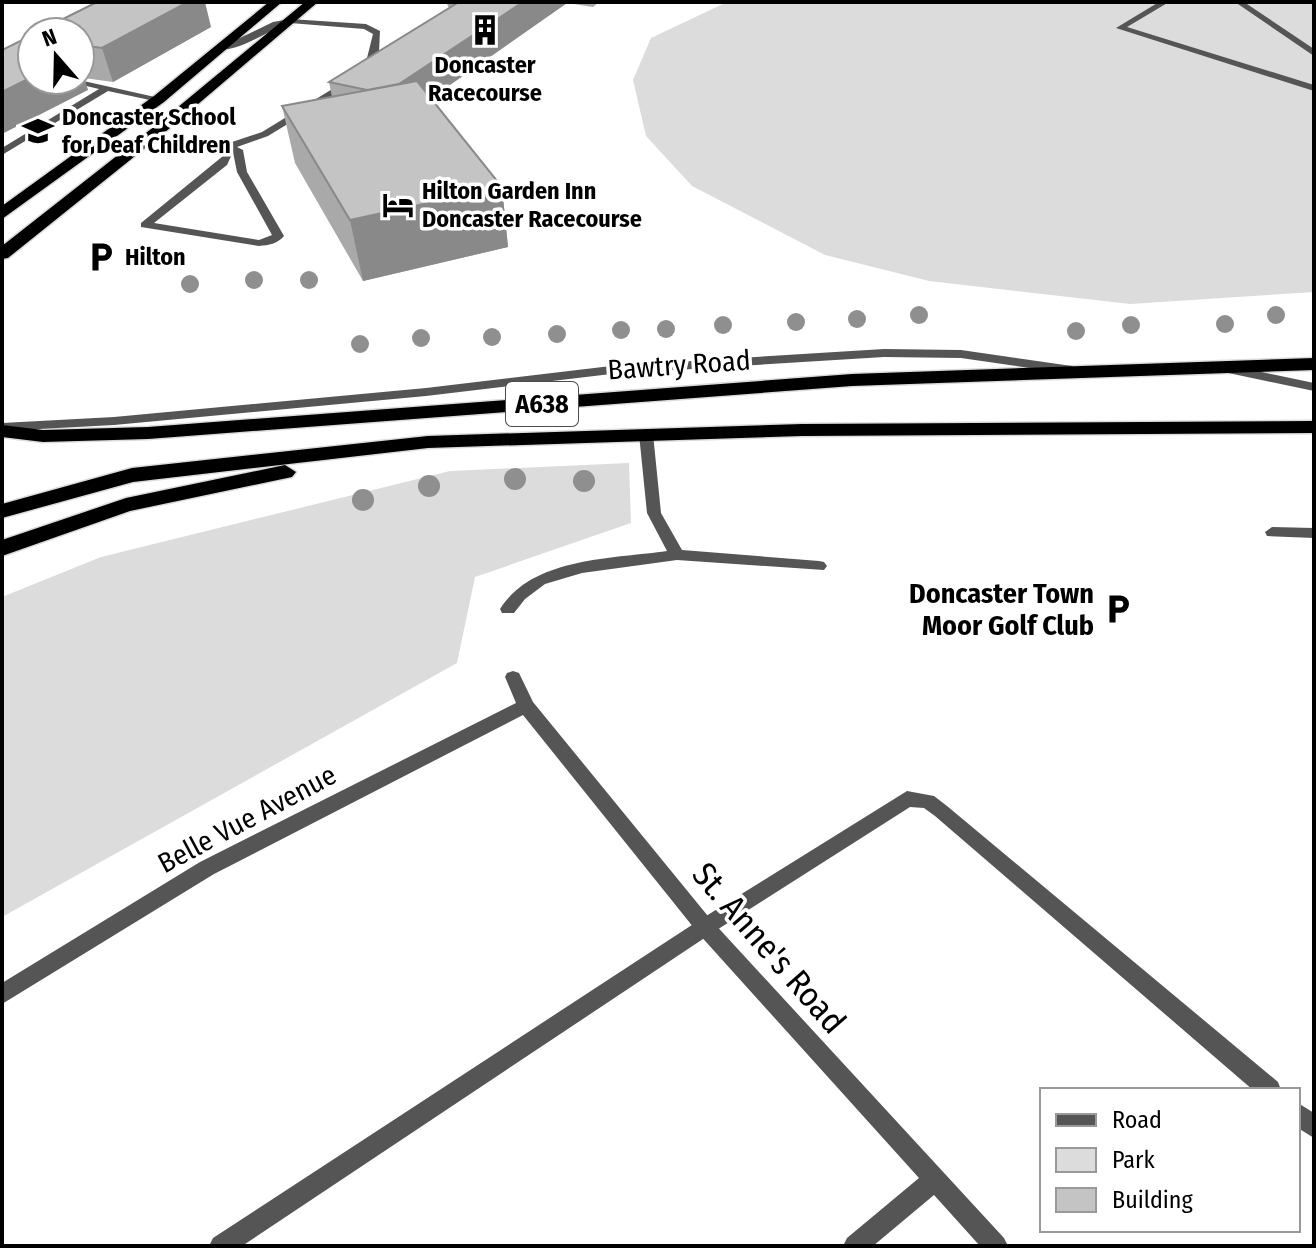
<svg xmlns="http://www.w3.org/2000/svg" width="1316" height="1248" font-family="'Fira Sans Condensed',sans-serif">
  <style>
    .green { fill: #dcdcdc }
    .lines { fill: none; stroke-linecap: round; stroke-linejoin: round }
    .highway-casing { stroke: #dbdbdb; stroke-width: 3 }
    .lane { fill: #555; fill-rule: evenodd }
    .street { fill: #555; fill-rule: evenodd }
    .highway { fill: #000; fill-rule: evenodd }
    .tree { fill: #8f8f8f }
    .wall { fill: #a9a9a9 }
    .shaded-wall { fill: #898989 }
    .building { fill: #c4c4c4; stroke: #898989; stroke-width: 2 }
    .labels { text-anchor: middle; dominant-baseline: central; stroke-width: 7; stroke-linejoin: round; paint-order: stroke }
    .far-poi-label { font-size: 24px; font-weight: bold; fill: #000; stroke: #fff; text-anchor: start }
    .shield { fill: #fff; stroke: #4c4c4c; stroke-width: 2 }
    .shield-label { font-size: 26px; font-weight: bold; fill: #000 }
    .street-label { font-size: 28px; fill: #000; stroke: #fff }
    .poi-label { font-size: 28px; font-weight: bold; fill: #000; stroke: #fff; text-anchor: end }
    .near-street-label { font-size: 34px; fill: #000; stroke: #fff }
  </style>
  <rect width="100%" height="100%" fill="#fff"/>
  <path class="green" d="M727,2H1314V292L1130,304L929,281L825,255L692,186L646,136L633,80L651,38Z
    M629,463L631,523L475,577L457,663L2,917V597L101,557L450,471Z"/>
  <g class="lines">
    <defs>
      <path id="highway" d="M269,2H282L164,102L2,219V206L154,96Z
        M305,2H318L170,128L8,258L2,259V246L160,122Z
        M1314,358V370L852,386L148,439L43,442L2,437V425L43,430L148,427L852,374Z
        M1314,421V433L802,436L428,448L133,482L2,518V504L132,468L428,436L802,424Z
        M285,465L296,472L292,477L130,511L2,556V540L126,498Z"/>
    </defs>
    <use href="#highway" class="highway-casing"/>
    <path class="lane" d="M1159,2H1169L1127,27L1314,85V91L1116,28Z
      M1235,2H1244L1314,49V56Z
      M290,19L366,24L380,31L379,52L358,81L268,136L237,147L243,150L247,172L284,236C277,244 269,245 259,246L141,227V223L223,156L222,151L147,142L142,139L144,137L223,145L262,132L352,77L367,58L373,34L364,29L290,23C271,28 235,55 219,48L273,22ZM233,152L237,172L272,235L259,240L154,223L227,165Z
      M61,80H79L164,99L159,102L108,91L2,155V148L99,89Z
      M884,349L961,350L1072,366L1078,370L1072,374L961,358L884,357L611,374L426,396L114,425L2,431V423L114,417L426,388L611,366Z
      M1224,364L1314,383V391L1219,371L1218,368Z
      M646,430L653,434L661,513L682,550L819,561L824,562L827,566L824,570L677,560L582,573L545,584L525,599L514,613H502L500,609C533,557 612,559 667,551L647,513L639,434Z
      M1272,527L1314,528V538L1267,536L1265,532Z
      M907,791L934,796L947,806L1278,1082L1281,1090H1253L935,816L924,808L910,807L712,933L242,1246H209L213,1238L698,921Z
      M1298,1103L1314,1113V1138L1298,1128Z"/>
    <path class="street" d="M513,671L519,673L533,702L712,921L1004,1238L1008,1246H980L934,1195L873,1246H843L847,1238L919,1178L698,933L523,715L214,874L2,1004V983L200,862L516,703L505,677L507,673Z"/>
    <use href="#highway" class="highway"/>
  </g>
  <g class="tree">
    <circle cx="254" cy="280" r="9"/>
    <circle cx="309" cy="280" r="9"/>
    <circle cx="190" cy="284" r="9"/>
    <circle cx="919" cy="315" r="9"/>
    <circle cx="1276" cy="315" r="9"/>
    <circle cx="857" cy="319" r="9"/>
    <circle cx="796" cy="322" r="9"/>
    <circle cx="1225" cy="324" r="9"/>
    <circle cx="723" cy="325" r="9"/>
    <circle cx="1131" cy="325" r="9"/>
    <circle cx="666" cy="329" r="9"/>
    <circle cx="621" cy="330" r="9"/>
    <circle cx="1076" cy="331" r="9"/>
    <circle cx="557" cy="334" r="9"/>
    <circle cx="492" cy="337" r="9"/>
    <circle cx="421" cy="338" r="9"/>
    <circle cx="360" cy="344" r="9"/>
    <circle cx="515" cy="479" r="11"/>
    <circle cx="584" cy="481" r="11"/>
    <circle cx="429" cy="486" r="11"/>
    <circle cx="363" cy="500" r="11"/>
  </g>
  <path class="wall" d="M446,2H599L593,7L567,3L431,98L502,187L508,247L363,281L295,163L282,106L332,97L329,82L449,8Z
    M211,27L113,82L84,78L88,90L80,80V32Z"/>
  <path class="shaded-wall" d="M188,2H205L211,27L113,82L102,48Z
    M523,2H567V3L390,127L384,94Z
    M80,66L88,90L2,134V92L32,77V80H80Z
    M502,187L508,247L363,281L350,220Z"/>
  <path class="building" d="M97,2H188L102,48L80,45V32H37Z
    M459,2H523L399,84L367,90L329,82Z
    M32,35V77L2,92V50Z
    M417,81L502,187L350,220L282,106Z"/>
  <defs>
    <symbol id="building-bare" viewBox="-9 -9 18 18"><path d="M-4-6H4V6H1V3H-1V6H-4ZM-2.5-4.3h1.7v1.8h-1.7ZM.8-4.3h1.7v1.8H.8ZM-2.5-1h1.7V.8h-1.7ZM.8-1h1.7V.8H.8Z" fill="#000" stroke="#fff" stroke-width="2.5" paint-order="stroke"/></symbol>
    <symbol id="school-bare" viewBox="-9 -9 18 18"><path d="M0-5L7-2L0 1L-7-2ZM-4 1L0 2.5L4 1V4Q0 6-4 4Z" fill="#000" stroke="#fff" stroke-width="2.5" paint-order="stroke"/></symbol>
    <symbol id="hotel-bare" viewBox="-9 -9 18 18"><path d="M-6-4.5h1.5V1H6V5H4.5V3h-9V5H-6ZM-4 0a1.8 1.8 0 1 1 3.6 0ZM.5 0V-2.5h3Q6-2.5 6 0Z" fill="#000" stroke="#fff" stroke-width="2.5" paint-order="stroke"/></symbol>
    <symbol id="parking-bare" viewBox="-9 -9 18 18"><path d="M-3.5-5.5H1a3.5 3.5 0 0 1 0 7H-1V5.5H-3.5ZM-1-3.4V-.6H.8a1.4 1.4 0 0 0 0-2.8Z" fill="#000" stroke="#fff" stroke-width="2.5" paint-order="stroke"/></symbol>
  </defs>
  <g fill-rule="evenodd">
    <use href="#building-bare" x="463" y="8" width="44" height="44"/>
    <use href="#school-bare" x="16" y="109" width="44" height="44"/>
    <use href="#hotel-bare" x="376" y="183" width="44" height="44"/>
    <use href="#parking-bare" x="79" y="235" width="44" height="44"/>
    <use href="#parking-bare" x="1096" y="587" width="44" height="44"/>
  </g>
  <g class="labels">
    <g class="far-poi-label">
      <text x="485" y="65" text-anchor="middle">Doncaster<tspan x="485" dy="28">Racecourse</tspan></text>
      <text x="62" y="117">Doncaster School<tspan x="62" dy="28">for Deaf Children</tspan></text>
      <text x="422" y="191">Hilton Garden Inn<tspan x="422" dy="28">Doncaster Racecourse</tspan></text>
      <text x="125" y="257">Hilton</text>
    </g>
    <rect class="shield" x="506" y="382" width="72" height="44" rx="6"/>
    <g class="shield-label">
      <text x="542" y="404">A638</text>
    </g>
    <g class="street-label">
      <text transform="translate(679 365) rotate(-4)">Bawtry Road</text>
      <text transform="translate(247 819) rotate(-28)">Belle Vue Avenue</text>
    </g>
    <g class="poi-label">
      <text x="1094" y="593">Doncaster Town<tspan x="1094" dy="32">Moor Golf Club</tspan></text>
    </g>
    <g class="near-street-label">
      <text transform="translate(769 948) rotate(49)">St. Anne's Road</text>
    </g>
  </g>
  <rect width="1316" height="1248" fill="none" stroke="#000000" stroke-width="8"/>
  <rect x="1040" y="1088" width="260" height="144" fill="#ffffff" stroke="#999999" stroke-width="2"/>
  <rect x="1056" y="1114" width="40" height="12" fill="#555555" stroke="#999999" stroke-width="2"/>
  <text x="1112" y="1128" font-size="24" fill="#000000">Road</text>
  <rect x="1056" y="1148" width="40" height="24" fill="#dcdcdc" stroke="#999999" stroke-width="2"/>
  <text x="1112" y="1168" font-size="24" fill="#000000">Park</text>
  <rect x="1056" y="1188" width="40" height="24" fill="#c4c4c4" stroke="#999999" stroke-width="2"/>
  <text x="1112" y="1208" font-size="24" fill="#000000">Building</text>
  <g transform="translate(56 56) rotate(340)"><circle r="38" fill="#ffffff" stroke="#999999" stroke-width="2"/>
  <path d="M0-6L14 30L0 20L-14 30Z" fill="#000000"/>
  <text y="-12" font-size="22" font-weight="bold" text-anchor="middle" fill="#000000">N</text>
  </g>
</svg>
